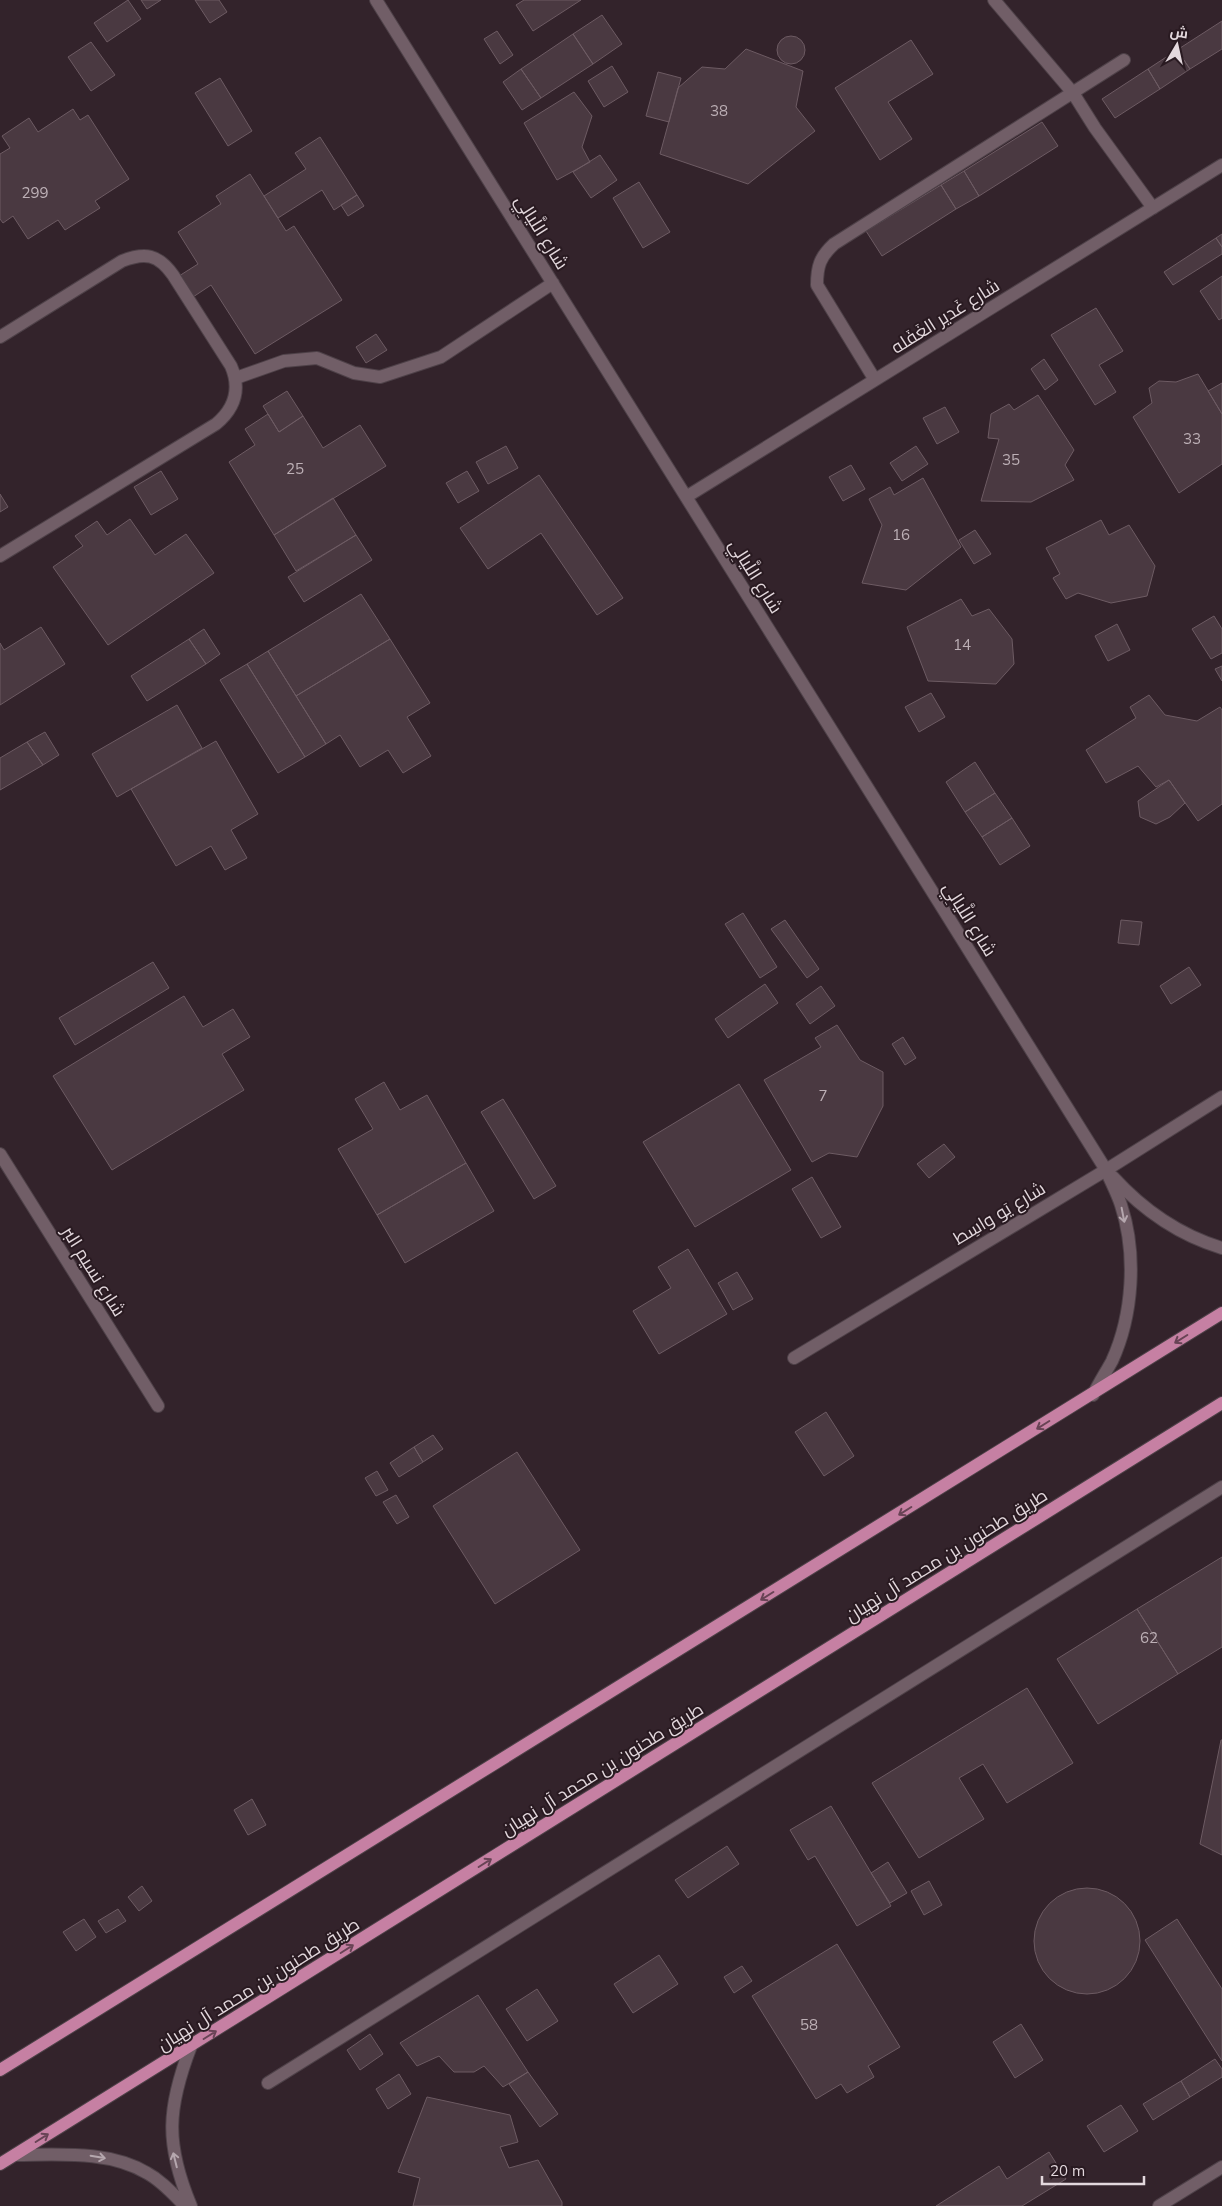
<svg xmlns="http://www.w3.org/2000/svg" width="1222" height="2206" font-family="Mulish,Cairo,sans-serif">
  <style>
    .building { fill: #4a3941; stroke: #6d5b63 }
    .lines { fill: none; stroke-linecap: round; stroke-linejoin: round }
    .minor-casing { stroke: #4e4148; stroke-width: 14 }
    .major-casing { stroke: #4e4148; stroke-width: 14 }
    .minor { stroke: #715e67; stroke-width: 12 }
    .major { stroke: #c680a3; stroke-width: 12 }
    .oneway { stroke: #b5a7ae }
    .oneway2 { stroke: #684355 }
    .labels { text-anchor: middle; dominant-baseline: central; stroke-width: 4; stroke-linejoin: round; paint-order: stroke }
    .number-label { font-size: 15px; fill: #bdb0b6 }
    .street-label { font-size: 18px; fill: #e3d8dd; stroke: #291a21 }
  </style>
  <rect width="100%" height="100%" fill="#33232b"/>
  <path class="building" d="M128,0L141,19L107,42L94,23Z
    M141,0H161L147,9Z
    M195,0H219L227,12L210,23Z
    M524,0H581L533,31L516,5Z
    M602,15L622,44L593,64L573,34Z
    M1222,21V49L1190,69L1177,50Z
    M497,31L513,55L500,64L484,39Z
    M573,34L593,64L541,98L521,69Z
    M777 50a14 14 0 1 1 28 0a14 14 0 1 1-28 0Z
    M911,40L933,74L888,102L912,139L880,160L835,88Z
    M91,42L115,75L91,91L68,57Z
    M746,49L803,71L796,107L815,131L748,184L660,154L678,88L702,67L725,69Z
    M1177,50L1190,69L1160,89L1148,69Z
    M612,66L628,92L604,107L588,81Z
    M521,69L541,98L522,110L503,82Z
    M1148,69L1160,89L1115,118L1102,99Z
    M658,72L681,78L669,122L646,116Z
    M220,78L252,131L228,146L195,93Z
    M574,92L592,116L582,147L590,162L557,180L524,123Z
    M73,109L80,120L88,115L129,179L95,201L100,208L65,230L58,220L28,239L13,216L3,223L0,219V154L10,148L2,136L29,118L38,132Z
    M1042,122L1058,146L979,196L964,171Z
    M320,137L357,195L334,210L322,190L278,218L264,196L306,169L295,153Z
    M600,155L617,180L591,198L573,172Z
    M964,171L979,196L956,209L941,185Z
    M250,174L286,231L294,226L342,300L255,354L211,285L193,297L179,276L198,264L178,232L221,204L216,196Z
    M639,182L670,232L643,248L613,198Z
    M941,185L956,209L882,256L866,231Z
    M357,195L364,206L348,216L341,205Z
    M1222,234V247L1216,238Z
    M1216,238L1222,247V254L1173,285L1164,272Z
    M1222,276V318L1219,320L1200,291Z
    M1096,308L1123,351L1099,365L1116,392L1095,405L1051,335Z
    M376,334L387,350L366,363L356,347Z
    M1044,359L1058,380L1045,390L1031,369Z
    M1198,374L1222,414V464L1179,493L1133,417L1152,403L1149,388L1159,381L1176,382Z
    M1222,383V414L1208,391Z
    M287,391L303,416L279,432L263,406Z
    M1038,395L1074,450L1065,465L1074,480L1031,502L981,501L999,439L988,438L991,414L1009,404L1014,410Z
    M945,407L959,432L937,444L923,418Z
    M268,414L279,432L303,416L323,448L360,425L386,466L274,535L229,462L255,445L245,429Z
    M506,446L518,468L488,484L476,462Z
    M916,446L928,464L902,481L890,463Z
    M851,465L865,489L843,501L829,477Z
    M161,471L178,499L151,515L134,487Z
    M467,471L479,491L458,503L446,483Z
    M539,475L623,598L597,615L541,533L488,569L460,528Z
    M923,478L961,547L906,590L862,583L882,525L869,499L890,487L894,495Z
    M0,494L8,507L0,512Z
    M333,498L356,535L296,571L274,535Z
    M130,519L155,555L186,534L214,573L108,645L53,567L83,546L75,536L97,521L107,535Z
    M1101,520L1109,535L1129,525L1155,566L1147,596L1111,603L1078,593L1066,599L1053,578L1060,574L1046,548Z
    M975,530L991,554L974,564L959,540Z
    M356,535L372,560L304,602L288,577Z
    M361,594L390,639L296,696L268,651Z
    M961,599L972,616L989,609L1012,639L1014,664L996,684L928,681L907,627Z
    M1214,616L1222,629V653L1211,659L1192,629Z
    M1117,624L1130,650L1108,661L1095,636Z
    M41,627L65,664L0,705V643L4,650Z
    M204,629L220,654L206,664L189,639Z
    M189,639L206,664L147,701L131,676Z
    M390,639L430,703L407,717L431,756L403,773L388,750L360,767L340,735L326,744L296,696Z
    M268,651L326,744L305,757L247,664Z
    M247,664L305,757L278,773L220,680Z
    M1222,666V681L1215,669Z
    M931,693L945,717L919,732L905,707Z
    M1149,695L1165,715L1197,721L1220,707L1222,710V804L1198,821L1169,780L1156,787L1138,766L1106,783L1086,750L1136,718L1130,707Z
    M177,705L202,748L117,797L92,754Z
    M45,732L59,755L43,765L27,742Z
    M216,741L258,814L231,830L247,858L225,870L211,846L176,866L131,789Z
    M27,742L43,765L0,790V758Z
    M975,762L995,793L965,812L946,782Z
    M1169,780L1185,803L1170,817L1156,824L1140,817L1138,801Z
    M995,793L1012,818L982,837L965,812Z
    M1012,818L1030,846L1000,865L982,837Z
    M743,913L777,967L760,978L725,924Z
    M785,920L819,969L807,978L771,929Z
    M1121,920L1142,922L1139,945L1118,943Z
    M153,962L169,988L75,1045L59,1018Z
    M1189,967L1201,985L1171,1004L1160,986Z
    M765,984L778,1003L728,1038L715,1019Z
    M821,986L835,1006L810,1024L796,1004Z
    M184,996L203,1027L233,1009L250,1037L222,1054L244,1090L112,1170L53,1076Z
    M837,1025L860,1060L883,1072V1106L857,1157L829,1153L812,1162L764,1080L821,1047L815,1038Z
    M903,1037L916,1058L905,1065L892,1044Z
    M384,1082L400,1110L427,1095L466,1163L377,1215L338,1149L373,1129L355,1099Z
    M739,1084L791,1170L695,1227L643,1142Z
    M503,1099L556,1186L534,1199L481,1112Z
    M944,1144L955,1157L929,1178L917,1164Z
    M466,1163L494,1211L405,1263L377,1215Z
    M812,1177L841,1227L821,1238L792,1189Z
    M688,1249L727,1314L659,1354L633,1311L671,1288L658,1267Z
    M737,1272L753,1299L733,1310L718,1283Z
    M826,1412L854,1456L824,1476L795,1432Z
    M433,1435L443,1449L423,1462L414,1447Z
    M414,1447L423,1462L399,1477L390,1463Z
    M517,1452L580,1550L495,1604L433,1506Z
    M377,1471L388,1490L376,1496L365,1478Z
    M396,1495L409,1517L397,1524L383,1502Z
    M1222,1557V1647L1178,1674L1137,1609Z
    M1137,1609L1178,1674L1098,1724L1057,1659Z
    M1027,1688L1073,1763L1007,1803L983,1764L959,1778L984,1819L919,1858L872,1783Z
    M1221,1740H1222V1855L1200,1844Z
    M252,1799L266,1825L248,1835L234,1810Z
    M831,1806L891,1906L857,1926L815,1856L808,1860L790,1830Z
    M727,1846L739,1864L688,1898L675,1880Z
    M888,1862L907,1893L890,1903L871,1873Z
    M929,1881L942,1905L924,1915L911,1891Z
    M142,1886L152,1901L139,1911L128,1897Z
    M1034 1941a53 53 0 1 1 106 0a53 53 0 1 1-106 0Z
    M118,1909L126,1921L106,1933L98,1921Z
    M84,1919L96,1937L76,1951L63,1932Z
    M1177,1919L1222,1989V2061L1145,1940Z
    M837,1944L900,2047L868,2066L874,2077L847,2093L841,2084L816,2099L752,1996Z
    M659,1955L678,1984L633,2013L614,1984Z
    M742,1966L752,1981L734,1993L724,1977Z
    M537,1989L558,2021L527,2041L506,2009Z
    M478,1995L528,2072L503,2087L484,2066L474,2072H454L439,2056L417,2066L400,2043Z
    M1021,2024L1043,2060L1015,2078L993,2042Z
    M370,2034L383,2054L360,2070L347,2050Z
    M1215,2059L1222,2069V2077L1190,2097L1181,2081Z
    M528,2072L558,2114L540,2127L509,2084Z
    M399,2074L411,2094L388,2109L376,2089Z
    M1181,2081L1190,2097L1153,2120L1143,2104Z
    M427,2097L510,2115L518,2142L500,2147L509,2168L538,2160L562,2202V2206H413L420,2178L398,2172Z
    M1121,2105L1138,2131L1104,2152L1087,2126Z
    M1049,2152L1066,2179L1022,2206H936L999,2166L1007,2179Z"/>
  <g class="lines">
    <defs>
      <path id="minor" d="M376,0L1106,1170C1111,1182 1117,1193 1121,1205C1137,1254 1133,1315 1112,1361C1106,1372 1099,1383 1093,1395
        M994,0L1073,93L1095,128L1153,208
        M0,337L122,261C145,252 158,254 173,275L231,366C241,389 235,408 216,424L0,556
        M236,378L284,361L317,358L354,373L380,377L441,357L553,283
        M875,380L817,285C817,266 820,257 834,244L1124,60
        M686,497L1222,165
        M0,1154L158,1406
        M1113,1177C1143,1210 1179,1235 1222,1248
        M794,1358L1106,1170L1222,1097
        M191,2046C167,2108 165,2144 191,2206
        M268,2083L1222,1487
        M15,2155C58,2155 108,2150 147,2173C162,2181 173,2194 185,2206
        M1159,2206L1222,2167"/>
      <path id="major" d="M0,2070L1222,1313
        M0,2164L1222,1403"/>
    </defs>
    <use href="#minor" class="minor-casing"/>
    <use href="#major" class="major-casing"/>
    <use href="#minor" class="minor"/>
    <use href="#major" class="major"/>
  </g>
  <defs><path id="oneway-shaft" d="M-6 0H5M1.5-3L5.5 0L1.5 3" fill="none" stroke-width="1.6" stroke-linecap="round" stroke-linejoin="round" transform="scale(1.25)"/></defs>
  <g class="oneway">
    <use href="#oneway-shaft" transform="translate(1123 1215) rotate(79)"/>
    <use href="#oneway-shaft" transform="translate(98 2157) rotate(10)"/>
    <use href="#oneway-shaft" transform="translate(175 2160) rotate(-104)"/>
  </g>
  <g class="oneway2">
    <use href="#oneway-shaft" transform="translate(1181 1339) rotate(148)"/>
    <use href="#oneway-shaft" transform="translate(1043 1425) rotate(148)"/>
    <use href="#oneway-shaft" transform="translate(905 1511) rotate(148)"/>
    <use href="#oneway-shaft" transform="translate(767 1596) rotate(148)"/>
    <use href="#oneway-shaft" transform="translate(485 1863) rotate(-32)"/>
    <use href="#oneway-shaft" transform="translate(347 1949) rotate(-32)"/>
    <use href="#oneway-shaft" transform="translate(210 2035) rotate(-32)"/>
    <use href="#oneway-shaft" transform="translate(42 2138) rotate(-32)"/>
  </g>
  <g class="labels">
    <g class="number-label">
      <text x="719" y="110">38</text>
      <text x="35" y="192">299</text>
      <text x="1192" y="438">33</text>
      <text x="1011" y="459">35</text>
      <text x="295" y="468">25</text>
      <text x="901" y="534">16</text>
      <text x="962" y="644">14</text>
      <text x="823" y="1095">7</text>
      <text x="1149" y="1637">62</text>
      <text x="809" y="2024">58</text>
    </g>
    <g class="street-label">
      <text transform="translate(542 232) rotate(58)">شارع اللَّيالِي</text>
      <text transform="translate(945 316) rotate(-32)">شارع غَدير الغَفَله</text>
      <text transform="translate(756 576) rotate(58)">شارع اللَّيالِي</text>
      <text transform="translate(970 919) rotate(58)">شارع اللَّيالِي</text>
      <text transform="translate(999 1213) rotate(-31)">شارع يَو واسِط</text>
      <text transform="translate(94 1271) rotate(58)">شارع نسيم البر</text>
      <text transform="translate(946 1555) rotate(-32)">طريق طحنون بن محمد آل نهيان</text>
      <text transform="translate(602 1769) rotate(-32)">طريق طحنون بن محمد آل نهيان</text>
      <text transform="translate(258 1984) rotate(-32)">طريق طحنون بن محمد آل نهيان</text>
    </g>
  </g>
  <g transform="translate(1177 45) rotate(9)" stroke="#291a21" stroke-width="4" paint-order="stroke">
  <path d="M0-4L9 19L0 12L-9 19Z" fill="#e3d8dd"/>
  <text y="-8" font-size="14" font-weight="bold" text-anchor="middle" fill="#e3d8dd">ش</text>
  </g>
  <path d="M1042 2176v8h102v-8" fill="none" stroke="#e3d8dd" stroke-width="2.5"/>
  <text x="1050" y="2176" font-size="15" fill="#e3d8dd" stroke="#291a21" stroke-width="4" paint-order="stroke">20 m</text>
</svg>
